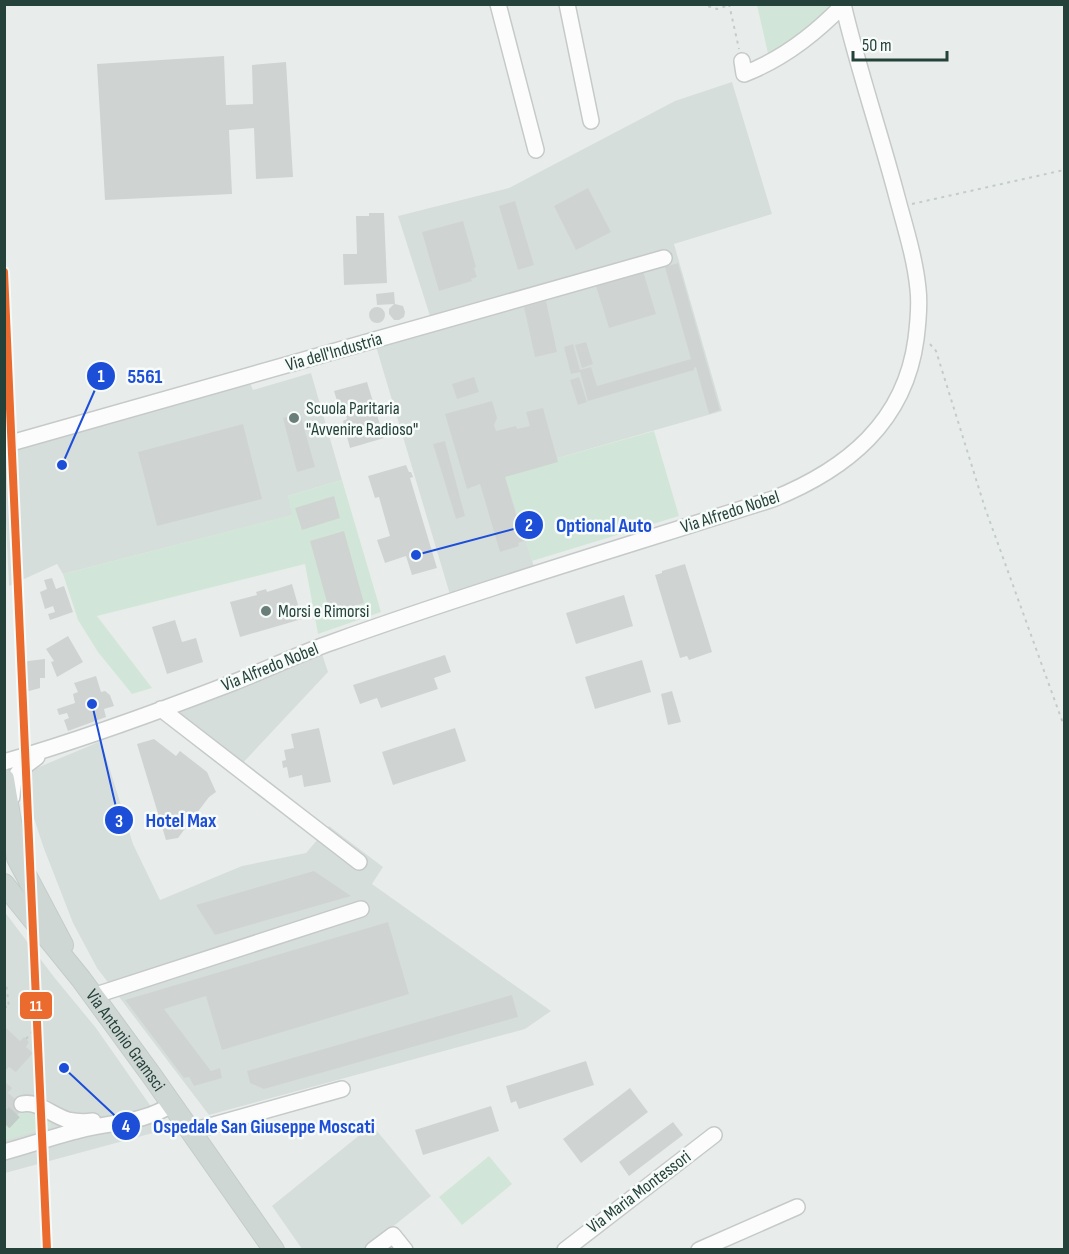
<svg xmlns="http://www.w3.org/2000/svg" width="1069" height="1254" font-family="'Sofia Sans Condensed',sans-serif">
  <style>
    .built { fill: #d6dedb }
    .green { fill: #d1e6d8 }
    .building { fill: #cfd4d2 }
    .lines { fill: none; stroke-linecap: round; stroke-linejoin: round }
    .minor-tunnel { stroke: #c1cbc8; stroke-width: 15; stroke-dasharray: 15 8; stroke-linecap: butt }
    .minor-casing { stroke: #c5cac8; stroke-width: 18 }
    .major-casing { stroke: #c3ccc9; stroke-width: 22 }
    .path { stroke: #c3ccca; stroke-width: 2; stroke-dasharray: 3 4.5; stroke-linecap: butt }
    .minor { stroke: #fcfcfc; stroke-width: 15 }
    .major { stroke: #cfd7d5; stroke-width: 20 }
    .metro-1-casing { stroke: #f7fbf9; stroke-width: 12 }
    .metro-1 { stroke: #eb6a2d; stroke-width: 8 }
    .poi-dot { fill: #697e78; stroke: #f7fbf9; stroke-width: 2 }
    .labels { text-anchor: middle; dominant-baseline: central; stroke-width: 5; stroke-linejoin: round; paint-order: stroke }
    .street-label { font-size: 18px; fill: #24423a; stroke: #f7fbf9 }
    .poi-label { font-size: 18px; fill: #24423a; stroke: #f7fbf9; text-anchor: start }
    .leader { fill: none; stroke: #1d4ed8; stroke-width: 2 }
    .callout-dot { fill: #1d4ed8; stroke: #f7fbf9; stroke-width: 2 }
    .mark-label { font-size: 18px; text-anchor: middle; font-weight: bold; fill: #fff }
    .callout-label { font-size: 20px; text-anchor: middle; font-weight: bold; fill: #1d4ed8; stroke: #f7fbf9; stroke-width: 5; stroke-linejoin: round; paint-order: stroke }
    .line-badge { stroke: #f7fbf9; stroke-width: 2 }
    .badge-label { font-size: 16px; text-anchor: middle; font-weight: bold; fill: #fff }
  </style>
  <rect width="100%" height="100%" fill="#e8edeb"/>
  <path class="built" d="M732,82L772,214L674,244L722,411L505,473L535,570L451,598L372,333L430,316L398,216L509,188L675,101Z
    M244,370L253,390L311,373L342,480L288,496L293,515L63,574L57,564L9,586L5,501L4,438Z
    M321,651L328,672L240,766L170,711Z
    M101,741L133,844L160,900L242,866L306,853L329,826L383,867L372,884L551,1011L525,1029L209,1115L97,968L73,923L43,846L20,775Z
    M4,911L54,977L96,1028L152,1108L164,1130L5,1173Z
    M372,1125L431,1196L365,1249H302L272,1206Z"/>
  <path class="green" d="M830,4L825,18L769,58L757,5Z
    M654,431L679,516L532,561L504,473Z
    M342,480L381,612L318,634L305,564L97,616L152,688L132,694L98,652L78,620L63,574L292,515L288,496Z
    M25,1107L37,1110L51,1122V1127L5,1140L4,1128Z
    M489,1156L512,1184L462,1225L439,1197Z"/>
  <path class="building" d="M224,56L226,105L253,104L252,65L286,62L293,177L256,179L254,128L229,130L232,194L105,200L97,64Z
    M588,188L611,232L576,250L554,206Z
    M515,201L534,265L518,270L499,206Z
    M369,213H384L387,283L344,285L343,254H357L356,216H369Z
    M463,221L476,267L474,268L477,277L471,279L472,281L439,291L422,232Z
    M678,263L720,410L709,414L696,367L694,368V370L588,401L580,372L571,374L564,347L573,344L580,370L591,367L597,386L691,359L665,267Z
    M643,271L656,314L609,328L596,286Z
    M394,292L395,304L403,306L405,312L404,317L399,320H394L389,314V309L394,304L377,305L376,294Z
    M546,301L557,352L535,357L524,307Z
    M369 315a8 8 0 1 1 16 0a8 8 0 1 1-16 0Z
    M586,342L593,364L582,368L575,345Z
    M474,377L479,392L457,399L452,384Z
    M579,377L587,402L578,405L570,380Z
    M367,382L384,438L350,448L343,421L347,419L344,408L340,410L334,391Z
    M492,401L497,418L494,425L496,431L516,426L517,429L530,426L526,412L543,408L558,462L505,477L524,541L518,543L519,546L500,552L480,484L467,489L445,414Z
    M300,413L315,467L297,472L283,418Z
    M243,424L262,499L157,526L138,452Z
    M445,441L465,516L456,519L433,444Z
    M406,465L409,472H411L413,477L410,478L437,568L412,575L406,556L385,563L377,540L390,536L379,497L375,498L368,476Z
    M334,496L340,518L302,530L295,508Z
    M344,531L364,603L330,613L310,541Z
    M685,564L712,652L689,660L687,656L680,658L655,575L662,573V571Z
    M52,578L56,589L64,586L73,612L50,620L48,614L55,612L53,606L45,609L40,592L47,589L44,580Z
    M292,584L302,619L240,637L230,602L257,595L256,592L266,589L267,592Z
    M624,595L633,626L576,644L566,613Z
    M175,620L182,642L196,638L203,662L167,674L152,627Z
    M68,636L83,662L57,677L51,662L54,661L46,649Z
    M445,655L451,672L434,678L438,689L381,708L377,698L360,704L353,685Z
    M45,659V678H40V688L29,691L25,689L24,663L28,661Z
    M642,660L651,692L595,709L585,677Z
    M96,676L101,692L105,691L110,695L114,706L104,709L106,717L68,731L64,720L69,718L67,713L59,715L57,709L75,703L73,694L78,692L74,683Z
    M672,691L681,722L668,725L661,694Z
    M319,728L331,782L304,787L302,775L289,778L287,767L283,768L282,761L286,760L284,750L294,748L291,734Z
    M455,728L466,761L393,785L382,752Z
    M154,739L176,756L180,751L207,772L216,792L209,797L178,838L166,840L137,744Z
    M314,871L351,896L215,935L196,905Z
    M388,922L409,994L222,1050L206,996L164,1009L211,1071L220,1068L222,1078L194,1086L189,1077L184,1078L125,1000Z
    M512,995L518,1017L264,1089L250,1083L247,1071Z
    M4,1026L20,1041L24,1037L29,1042L26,1047L33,1053L16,1072L9,1067L4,1072Z
    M586,1061L594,1085L519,1109L516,1101L511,1103L506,1086Z
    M4,1081L12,1088L8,1093L25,1107L4,1128Z
    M630,1088L648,1112L581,1163L563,1139Z
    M491,1106L499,1131L423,1155L415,1130Z
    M673,1122L683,1135L629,1176L619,1162Z"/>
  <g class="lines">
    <path class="minor-tunnel" d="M4,1123L22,1104"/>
    <defs>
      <path id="minor" d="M498,4L536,150
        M567,4L591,121
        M742,61L744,74C783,59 814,35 843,5
        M4,445L664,258
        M161,709L359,862
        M4,762C81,740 157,712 232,683C266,670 298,654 333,642C478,590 626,546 773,499C847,469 905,422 916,339C918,323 920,306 918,289C915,258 905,227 897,197C880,132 858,69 843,4
        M12,797C13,773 18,771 37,757
        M93,996L361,909
        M22,1104C37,1100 53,1116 68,1120C77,1122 85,1122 93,1121
        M192,1131L342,1089
        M4,1152C30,1145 55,1136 80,1130C115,1121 141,1124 173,1104
        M373,1250L393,1235L405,1250
        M565,1250L714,1135
        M699,1250L797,1207"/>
      <g id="major">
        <path d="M4,779L17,858L63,945"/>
        <path id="s1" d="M4,884L81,979L152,1076L274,1250"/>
      </g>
    </defs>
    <use href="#minor" class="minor-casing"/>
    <use href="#major" class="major-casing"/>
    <path class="path" d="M701,4L717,9L729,5
      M729,4L739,49
      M912,204L1064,170
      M930,344L936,351L985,508L1064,726
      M4,1007H9L6,983
      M26,1039L32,1032L43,1043"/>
    <use href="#minor" class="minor"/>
    <use href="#major" class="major"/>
    <defs>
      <path id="metro-1" d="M4,272L47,1250"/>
    </defs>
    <use href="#metro-1" class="metro-1-casing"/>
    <use href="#metro-1" class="metro-1"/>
  </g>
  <g class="poi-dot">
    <circle cx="294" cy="418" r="6"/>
    <circle cx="266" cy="611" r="6"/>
  </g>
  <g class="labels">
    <g class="street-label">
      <text transform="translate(334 352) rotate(-16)">Via dell'Industria</text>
      <text transform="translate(730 512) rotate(-18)">Via Alfredo Nobel</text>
      <text transform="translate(270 667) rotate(-22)">Via Alfredo Nobel</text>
      <text stroke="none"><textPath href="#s1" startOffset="198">Via Antonio Gramsci</textPath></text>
      <text transform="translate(639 1192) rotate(-37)">Via Maria Montessori</text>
    </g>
    <g class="poi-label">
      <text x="306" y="408">Scuola Paritaria<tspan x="306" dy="21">"Avvenire Radioso"</tspan></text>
      <text x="278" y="611">Morsi e Rimorsi</text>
    </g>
  </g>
  <path class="leader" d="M62 465L101 376M416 555L529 525M92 704L119 820M64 1068L126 1126"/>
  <g class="callout-dot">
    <circle cx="62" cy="465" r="6"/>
    <circle cx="416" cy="555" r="6"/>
    <circle cx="92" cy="704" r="6"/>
    <circle cx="64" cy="1068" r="6"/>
    <circle cx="101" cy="376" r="15"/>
    <circle cx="529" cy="525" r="15"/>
    <circle cx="119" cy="820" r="15"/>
    <circle cx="126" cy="1126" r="15"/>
  </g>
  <g class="mark-label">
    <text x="101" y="382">1</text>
    <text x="529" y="531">2</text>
    <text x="119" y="827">3</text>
    <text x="126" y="1132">4</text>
  </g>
  <g class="callout-label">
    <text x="145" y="383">5561</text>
    <text x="604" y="532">Optional Auto</text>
    <text x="181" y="827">Hotel Max</text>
    <text x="264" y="1133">Ospedale San Giuseppe Moscati</text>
  </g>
  <rect class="line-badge" x="19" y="991" width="34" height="29" rx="6" fill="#eb6a2d"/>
  <g class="badge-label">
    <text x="36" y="1011">11</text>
  </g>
  <rect width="1069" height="1254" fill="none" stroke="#24423a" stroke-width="12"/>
  <path d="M853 51v9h94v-9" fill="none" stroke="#24423a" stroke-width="3"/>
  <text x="862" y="51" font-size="18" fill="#24423a" stroke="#f7fbf9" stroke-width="4.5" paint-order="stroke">50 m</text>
</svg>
